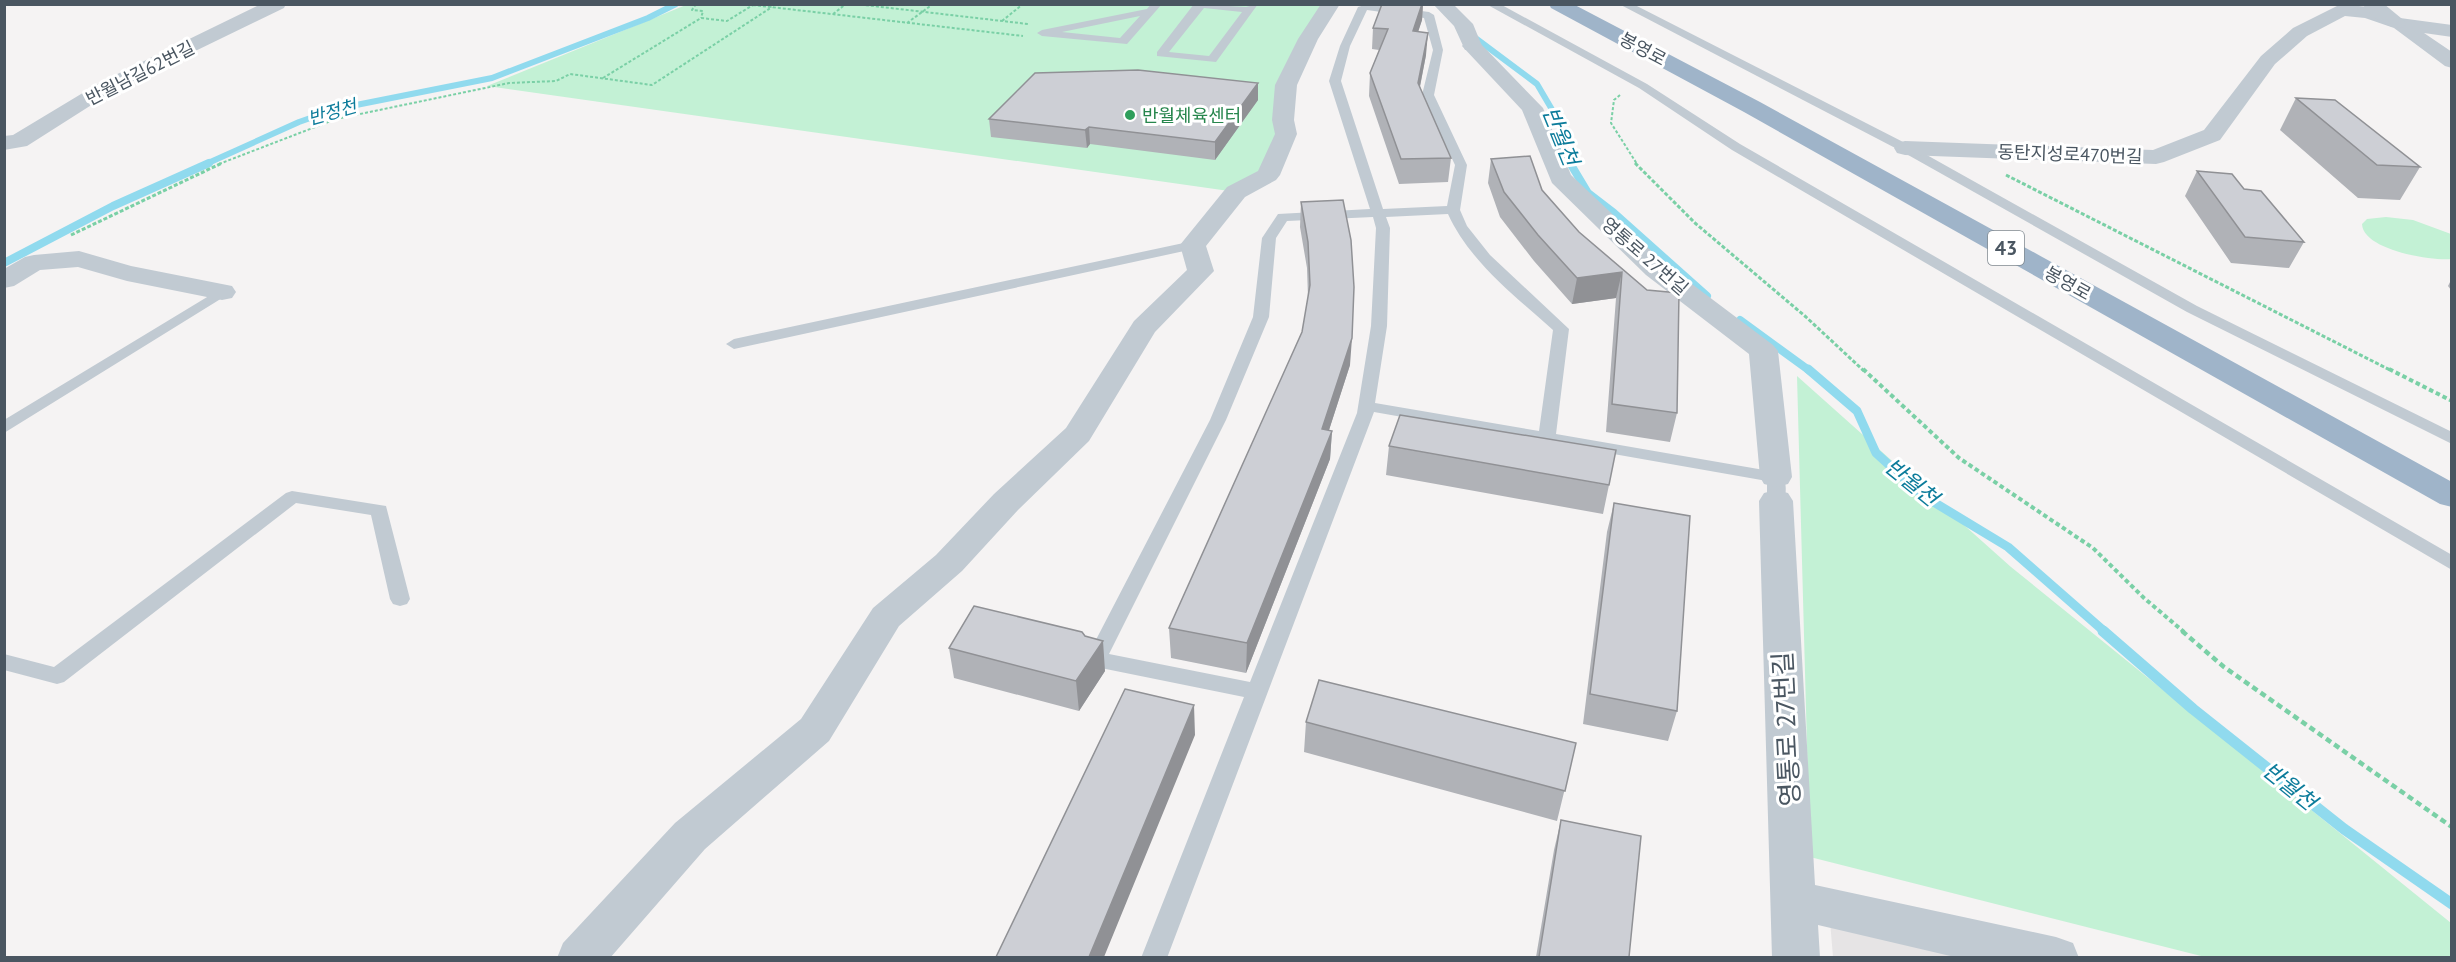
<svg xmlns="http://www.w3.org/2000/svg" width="2456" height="962" font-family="'PT Sans','Noto Sans KR',sans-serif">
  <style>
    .education { fill: #e6e4e5 }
    .green { fill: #c3f1d5 }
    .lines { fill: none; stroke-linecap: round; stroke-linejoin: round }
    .stream-far3 { stroke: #90daee; stroke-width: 6 }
    .stream-far2 { stroke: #90daee; stroke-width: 8 }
    .stream-far1 { stroke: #90daee; stroke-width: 9 }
    .stream { stroke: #90daee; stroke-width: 11 }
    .path-far3 { stroke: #7ad0a6; stroke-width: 2; stroke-dasharray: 3 2; stroke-linecap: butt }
    .path-far2 { stroke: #7ad0a6; stroke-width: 3; stroke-dasharray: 4 2; stroke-linecap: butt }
    .path-far1 { stroke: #7ad0a6; stroke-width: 4; stroke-dasharray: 4.5 3; stroke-linecap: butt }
    .path { stroke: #7ad0a6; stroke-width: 4.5; stroke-dasharray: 6 4; stroke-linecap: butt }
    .service { fill: #c1cad2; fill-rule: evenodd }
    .minor { fill: #c1cad2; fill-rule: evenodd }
    .tertiary { fill: #c1cad2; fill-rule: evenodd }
    .trunk { fill: #9fb4c9; fill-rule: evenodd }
    .wall { fill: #b0b2b7 }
    .shaded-wall { fill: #909195 }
    .building { fill: #cdcfd5; stroke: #909195; stroke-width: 1.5 }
    .leisure-dot { fill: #2e9e5b; stroke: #fff; stroke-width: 2 }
    .labels { text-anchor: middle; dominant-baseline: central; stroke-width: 6; stroke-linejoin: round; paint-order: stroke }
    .far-street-label { font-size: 18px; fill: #4a5661; stroke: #fff }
    .far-water-label { font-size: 18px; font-style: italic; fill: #0c7c9b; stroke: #fff }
    .far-leisure-label { font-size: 18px; fill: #27864d; stroke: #fff; text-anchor: start }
    .shield { fill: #fff; stroke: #808990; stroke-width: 1.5 }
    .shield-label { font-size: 20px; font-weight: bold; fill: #4a5661 }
    .water-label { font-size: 22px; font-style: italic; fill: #0c7c9b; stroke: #fff }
    .near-street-label { font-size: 26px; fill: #4a5661; stroke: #fff }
  </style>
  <rect width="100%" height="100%" fill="#f5f3f3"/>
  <path class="education" d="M1830,921L1986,957H1833Z"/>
  <path class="green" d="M686,5H1331L1308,39L1268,175L1236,192L487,86Z
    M2386,217L2413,220L2451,234V259C2431,261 2363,250 2362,224L2367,219Z
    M1797,376L2011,567L2451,923V957H2205L1810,857Z"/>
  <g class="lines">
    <path class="stream-far3" d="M1470,34L1537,84L1564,130L1561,147L1571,164
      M206,164L299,122L336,109L492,78L648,18L676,4"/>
    <path class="stream-far2" d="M1570,163L1588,193L1614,213L1707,296
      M4,263L113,206L209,163
      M1740,320L1810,371"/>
    <path class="stream-far1" d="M1808,369L1857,411L1876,453L1922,495L2008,547L2105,632"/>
    <path class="stream" d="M2103,631L2193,709L2344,829L2452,904"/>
    <path class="path-far3" d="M696,4L692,10L703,11L701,18
      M856,4L1028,24
      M753,5L1023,36
      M833,14L846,4
      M1002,21L1023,4
      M907,23L933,4
      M603,78L701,18L727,21L753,5
      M1620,95L1614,100L1611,123L1637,164
      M219,164L336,119L509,83L556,81L570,74L652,85L772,7"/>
    <path class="path-far2" d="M1635,163L1695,223L1806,317L1864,371
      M2006,175L2392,371
      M71,235L222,163"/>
    <path class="path-far1" d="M1863,369L1959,458L2093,548L2144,598L2184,632
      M2389,369L2452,401"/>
    <path class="path" d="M2182,631L2224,667L2452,827"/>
    <path class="service" d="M1151,4H1162L1127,44L1042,36L1037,33L1042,30L1147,9ZM1140,16L1120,38L1062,32Z
      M1194,4L1246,7L1258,4L1216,62L1157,56V52ZM1204,8L1242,12L1209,56L1169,52Z
      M1368,4L1429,12L1434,15L1443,50L1434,95L1467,165L1460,210L1467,226L1490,255L1569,329L1556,434L1782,473C1787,480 1787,498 1782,505H1770L1767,501V481L1374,412L1167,958H1141L1244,697L1096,667L1089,664L1086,659L1210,420L1253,317L1262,238L1278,214L1370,209L1329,81L1340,46L1358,7ZM1367,10L1424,18L1433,50L1422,95L1455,165L1447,206L1383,209L1341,81L1350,46ZM1448,214C1470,262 1515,296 1553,330L1539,431L1375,403L1387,326L1390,228L1386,217ZM1373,217L1376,228L1371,326L1357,413L1250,682L1109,654L1226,420L1269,317L1276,238L1287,221Z
      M1486,4H1500L1647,84L1740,144L2452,555V570L1732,150L1639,88Z
      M1619,4H1633L1909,145L2197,306L2452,432V444L2187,312L1901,151Z
      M1193,241L1198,242L1200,245L1198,248L734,349L726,344L734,339Z
      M222,288L229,292L227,295L4,433V420Z
      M292,491L386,506L410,599L407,604L400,606L393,604L390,599L371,515L296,503L64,682L57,684L4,670V654L54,667L286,493Z"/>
    <path class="minor" d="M261,4H286L284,8L115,90L27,146L4,150V136L13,135L101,82Z
      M1321,4H1340L1318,39L1297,85L1294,120L1297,134L1280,175L1276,180L1245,197L1206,246L1214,271L1155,332L1089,441L1018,510L962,571L899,626L829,741L705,849L610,958H557L563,943L675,823L801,719L873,608L936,555L994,494L1066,428L1134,321L1187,270L1180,245L1184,240L1227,187L1258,171L1275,134L1272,120L1275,85L1298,39Z
      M2341,4L2368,7L2400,18L2452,25V37L2424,33L2452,52V68L2445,66L2394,28L2365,18L2345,16L2307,36L2275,64L2220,140L2164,162L2156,164L1905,155L1897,153L1894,148L1897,143L1905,141L2153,150L2204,130L2261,56L2293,28Z
      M1472,40L1479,42L1543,108L1571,175L1664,263L1773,345L1778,351L1792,477L1788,484L1776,487L1764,484L1760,477L1749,354L1646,275L1552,183L1522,110L1462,46L1465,42Z
      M79,251L131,266L232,286L236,292L232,298L222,300L127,281L78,267L40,270L14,286L4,288V269L25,257L34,255Z
      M1776,490L1788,493L1793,501L1815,885L2056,937L2073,943L2079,958H1959L1818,925L1820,958H1772L1759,501L1764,493Z"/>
    <path class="tertiary" d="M1433,4H1453L1473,24L1482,46L1479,50H1465L1454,26Z
      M2362,4H2384L2407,23L2404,27C2389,31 2371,16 2362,4Z"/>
    <path class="trunk" d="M1549,4H1573L1760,102L2452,482V507L2440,504L1744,112L1551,8Z"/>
  </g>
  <path class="wall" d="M1382,4H1423L1422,20L1418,32L1426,55L1420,87L1451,158L1448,182L1399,184L1369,96L1370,73L1379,50L1372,49L1373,28Z
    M2296,98L2420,167L2400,200L2358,198L2280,130Z
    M1258,100L1215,160L1090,144L1087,148L991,137L989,119Z
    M1491,159L1542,190L1579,232L1647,290L1677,413L1670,442L1606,432L1616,298L1572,304L1534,261L1500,217L1488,183Z
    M2197,171L2244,189L2304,242L2289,268L2231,263L2185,196Z
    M1301,202L1350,365L1329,430L1332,431L1330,459L1246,673L1171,658L1169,628L1302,332L1308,297L1307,268L1300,227Z
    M2451,280V290L2448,286Z
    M1389,446L1609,485L1603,514L1386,475Z
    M1614,503L1677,711L1668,741L1583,724L1607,532Z
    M949,648L1105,671L1079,711L954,678Z
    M1306,722L1576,743L1557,821L1304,752Z
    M1561,820L1629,957H1536L1554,850Z"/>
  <path class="shaded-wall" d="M1422,4H1423L1422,20L1411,53L1413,31Z
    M1428,33L1426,55L1416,106L1418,83Z
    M1258,83V100L1215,160V142Z
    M1089,127L1090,144L1087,148L1085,130Z
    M1622,272L1616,298L1572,304L1577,278Z
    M1352,338L1350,365L1320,458L1322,429Z
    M1332,431L1330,459L1246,673L1247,643Z
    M1103,641L1105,671L1079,711L1076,681Z
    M1194,705L1195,735L1104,957H1089Z"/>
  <path class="building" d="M1382,4H1422L1413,31L1428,33L1418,83L1451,158L1401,159L1370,73L1388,29L1373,28Z
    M1138,70L1258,83L1215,142L1089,127L1085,130L989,119L1035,73Z
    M2296,98L2335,100L2420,167L2377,165Z
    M1530,156L1542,190L1579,232L1647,290L1679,293L1677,413L1612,404L1622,272L1577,278L1538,235L1504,192L1491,159Z
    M2197,171L2232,174L2244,189L2261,191L2304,242L2245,237Z
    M1343,200L1351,240L1354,287L1352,338L1322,429L1332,431L1247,643L1169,628L1302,332L1310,285L1308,242L1301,202Z
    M1400,415L1616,450L1609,485L1389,446Z
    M1614,503L1690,516L1677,711L1590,694Z
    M974,606L1082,632L1085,636L1103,641L1076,681L949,648Z
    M1319,680L1576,743L1565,791L1306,722Z
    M1125,689L1194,705L1089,957H996Z
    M1561,820L1641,836L1629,957H1539Z"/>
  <circle class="leisure-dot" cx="1130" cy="115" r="6"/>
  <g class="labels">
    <g class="far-street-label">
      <text transform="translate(1643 49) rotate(28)">봉영로</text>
      <text transform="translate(140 73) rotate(-27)">반월남길62번길</text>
      <text transform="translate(2070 154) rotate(2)">동탄지성로470번길</text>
      <text transform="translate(1645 256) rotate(41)">영통로 27번길</text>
      <text transform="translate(2068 283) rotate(29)">봉영로</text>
    </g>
    <g class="far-water-label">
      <text transform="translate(332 112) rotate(-16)">반정천</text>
    </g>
    <g class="far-leisure-label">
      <text x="1142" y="115">반월체육센터</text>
    </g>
    <rect class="shield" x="1988" y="231" width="36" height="34" rx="4.5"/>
    <g class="shield-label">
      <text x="2006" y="248">43</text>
    </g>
    <g class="water-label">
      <text transform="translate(1561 136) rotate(68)">반월천</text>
      <text transform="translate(1912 482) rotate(39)">반월천</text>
      <text transform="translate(2290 786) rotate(39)">반월천</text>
    </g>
    <g class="near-street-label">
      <text transform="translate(1786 729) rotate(-93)">영통로 27번길</text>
    </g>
  </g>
  <rect width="2456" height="962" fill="none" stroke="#4a5661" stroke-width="12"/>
</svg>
